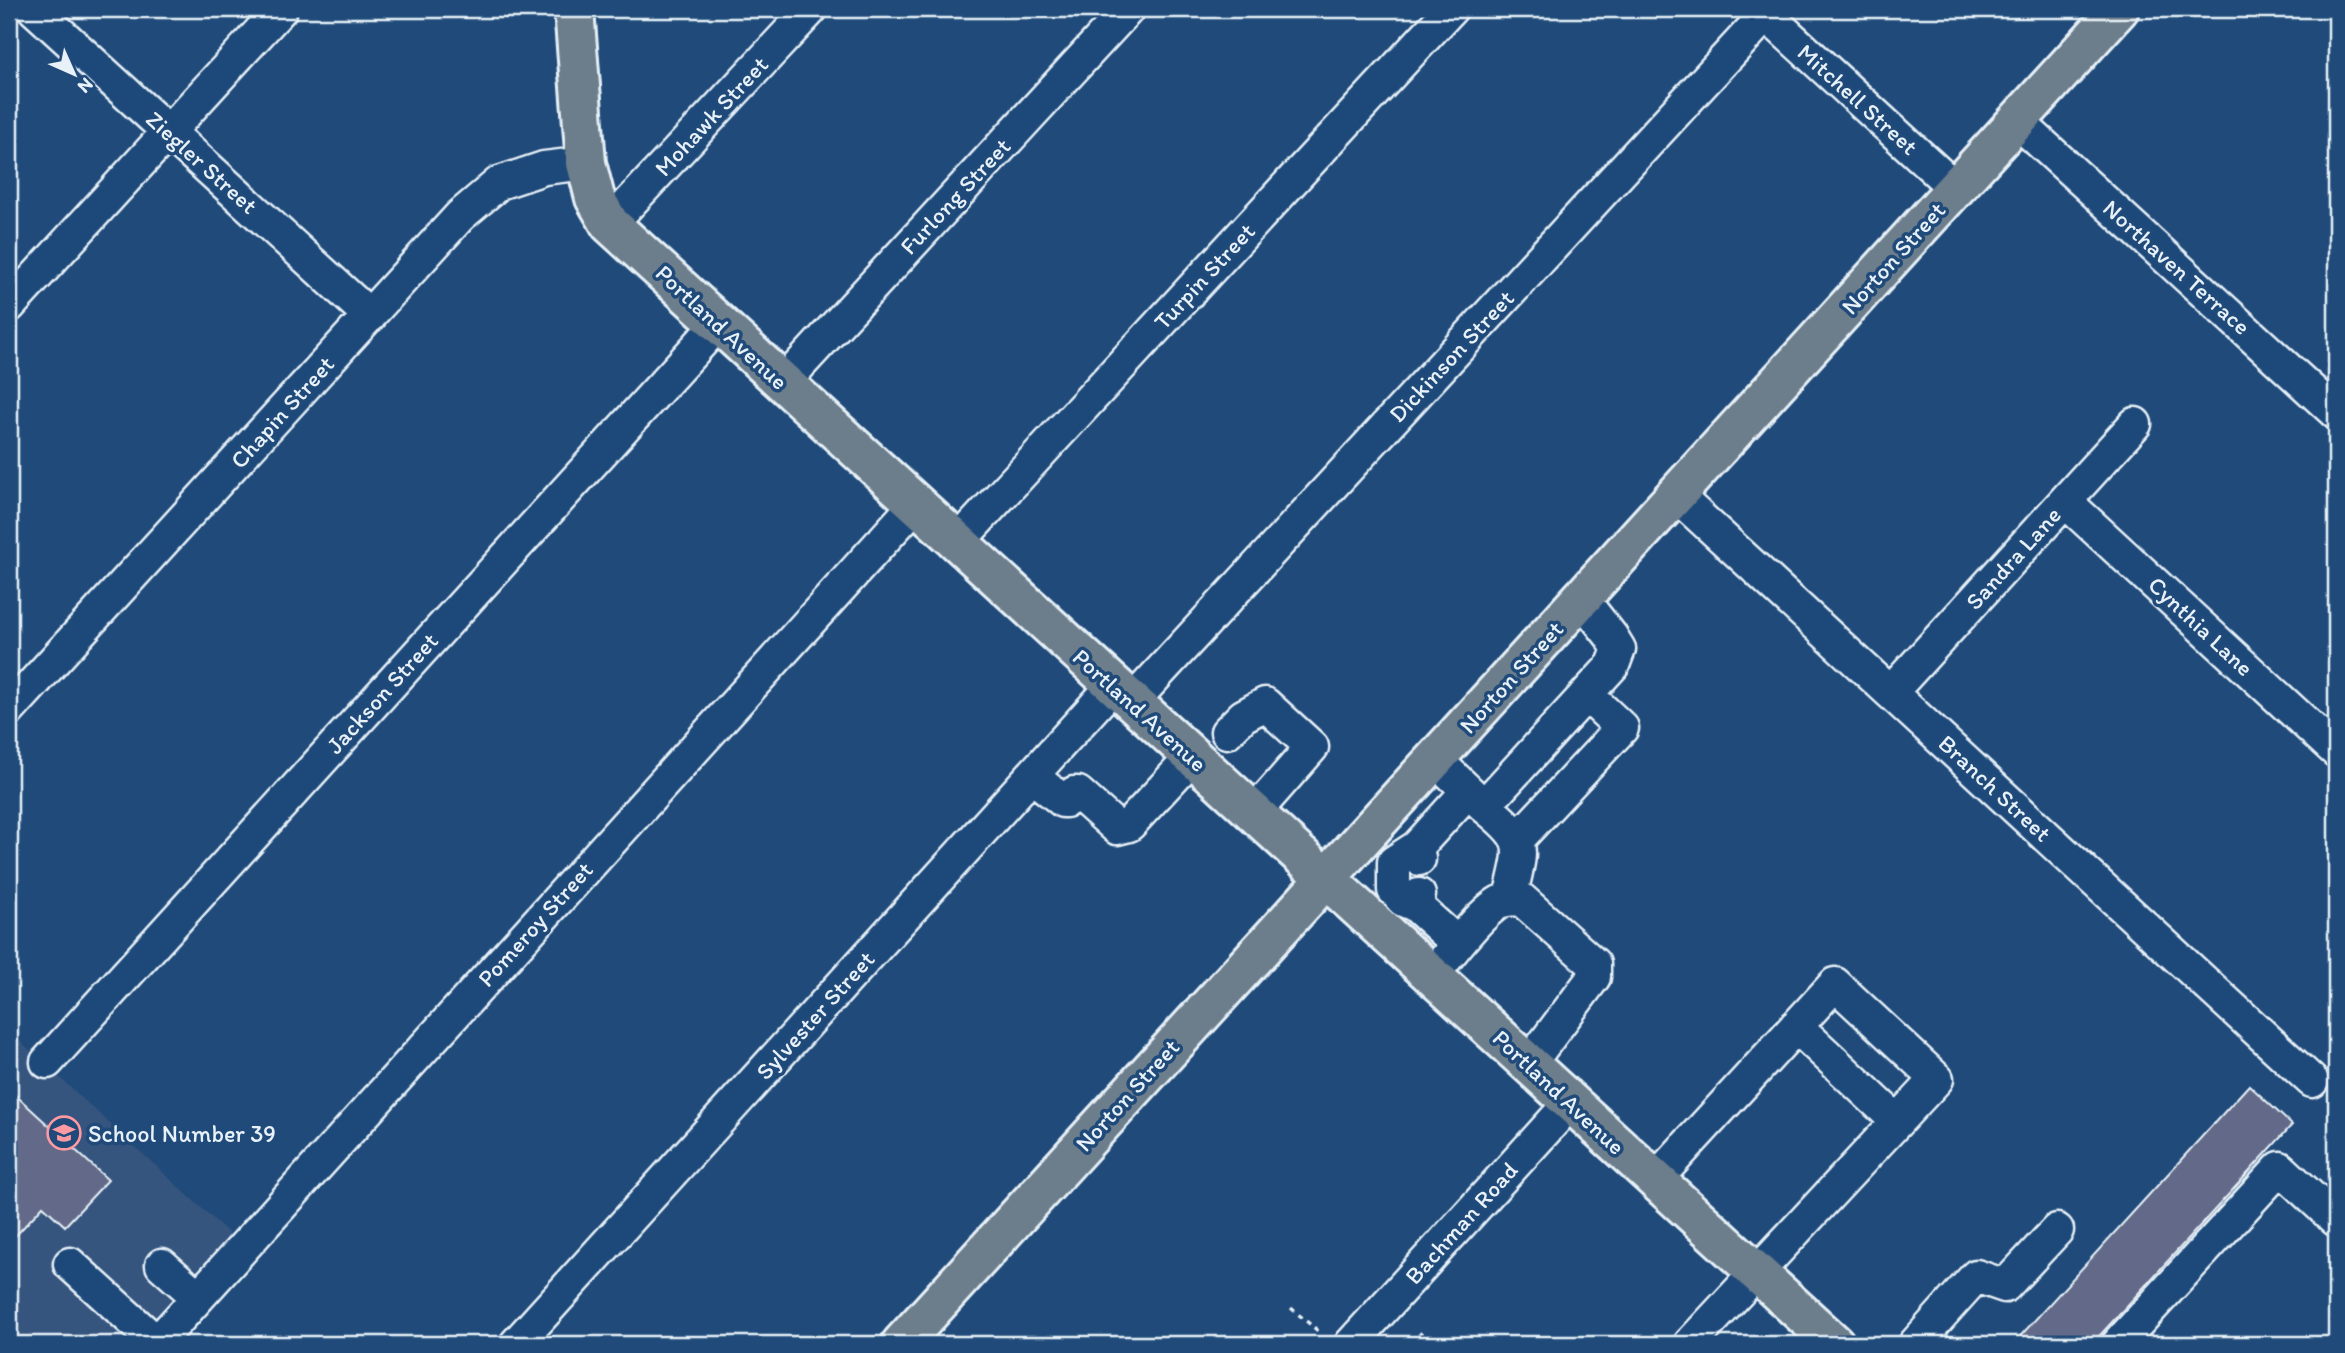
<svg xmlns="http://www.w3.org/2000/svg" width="2345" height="1353" font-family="Itim,sans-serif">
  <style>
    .built { fill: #34547e }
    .building { fill: #646b89; stroke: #e8f1f8; stroke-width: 2 }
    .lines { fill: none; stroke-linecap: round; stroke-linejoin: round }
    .minor-casing { stroke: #e8f1f8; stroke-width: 37 }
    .major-casing { stroke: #e8f1f8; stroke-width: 44 }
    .path { stroke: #e8f1f8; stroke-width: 3.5; stroke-dasharray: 5 5; stroke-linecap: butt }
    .minor { stroke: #1f4a7a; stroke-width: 32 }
    .major { stroke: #6c7d8b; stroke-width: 38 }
    .labels { text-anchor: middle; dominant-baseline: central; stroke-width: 7; stroke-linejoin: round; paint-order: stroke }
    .street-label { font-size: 24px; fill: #e8f1f8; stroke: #1f4a7a }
    .poi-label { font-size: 24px; fill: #e8f1f8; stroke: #1f4a7a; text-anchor: start }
  </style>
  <rect width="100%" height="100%" fill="#1f4a7a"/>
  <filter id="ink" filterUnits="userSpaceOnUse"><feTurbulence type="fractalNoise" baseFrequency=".0143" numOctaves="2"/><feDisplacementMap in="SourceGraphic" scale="14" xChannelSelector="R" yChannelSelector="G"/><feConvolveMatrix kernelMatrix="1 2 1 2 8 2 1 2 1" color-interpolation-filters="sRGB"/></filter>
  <g filter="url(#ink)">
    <path class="built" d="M9,1031L230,1234L130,1344H9Z"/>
    <path class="building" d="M2249,1085L2292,1125L2092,1344H2013Z
      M9,1089L108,1180L65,1226L43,1206L9,1243Z"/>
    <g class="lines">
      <defs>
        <path id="minor" d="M34,9L370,316
          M1760,9L1956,189
          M2017,121L2336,413
          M610,224L811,9
          M9,306L281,9
          M783,383L1128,9
          M1677,496L2312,1081
          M2065,501L2336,751
          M957,543L1451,9
          M1891,692L2135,424
          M1131,703L1771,9
          M9,710L460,216L499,183L544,168L586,163
          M1227,732L1243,716L1265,704L1312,747L1255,812
          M1436,760L1484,806L1613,665L1619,649L1611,636L1582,599
          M1032,776L1063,801H1066L1074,793H1078L1117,828L1129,825L1192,757
          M1484,806C1529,842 1522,845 1510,898
          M1518,839L1622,728L1587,695
          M1419,859L1417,847L1467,792
          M1419,895L1415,905L1457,943
          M1415,905L1403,900L1394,890V862L1417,847
          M1433,975C1447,957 1480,913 1500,902C1507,899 1513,899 1521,899L1594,964V977L1529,1064
          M1796,1026L1897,1121
          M47,1062L718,324
          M1655,1180L1835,984L1937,1079L1690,1344
          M70,1264L157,1343
          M162,1265L198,1297
          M156,1344L915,505
          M516,1344L1113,686
          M1351,1344L1571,1102
          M1915,1344L1976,1276L2005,1286L2057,1230
          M2118,1344L2280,1168L2336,1220"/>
        <path id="major" d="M574,9L586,163L595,198L610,224L1835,1344
          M901,1344L2119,9"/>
      </defs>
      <use href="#minor" class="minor-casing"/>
      <use href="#major" class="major-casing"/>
      <path class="path" d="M1291,1308L1318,1331
        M1251,1344L1254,1341
        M1412,1344L1422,1332H1424"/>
      <use href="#minor" class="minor"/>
      <use href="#major" class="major"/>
    </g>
  </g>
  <defs>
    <symbol id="school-ring" viewBox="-11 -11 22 22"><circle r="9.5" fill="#1f4a7a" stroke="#ff9aa2" stroke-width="1.5"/><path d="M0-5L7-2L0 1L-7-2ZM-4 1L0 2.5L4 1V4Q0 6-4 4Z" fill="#ff9aa2"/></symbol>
  </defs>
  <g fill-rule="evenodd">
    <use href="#school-ring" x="45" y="1114" width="38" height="38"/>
  </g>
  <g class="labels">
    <g class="street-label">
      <text transform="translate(1858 99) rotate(42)">Mitchell Street</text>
      <text transform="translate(711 116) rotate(-47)">Mohawk Street</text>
      <text transform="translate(202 162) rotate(42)">Ziegler Street</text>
      <text transform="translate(955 196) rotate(-47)">Furlong Street</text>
      <text transform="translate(1893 258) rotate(-48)">Norton Street</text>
      <text transform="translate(2177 267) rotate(42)">Northaven Terrace</text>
      <text transform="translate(1204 276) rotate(-47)">Turpin Street</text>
      <text transform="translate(722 327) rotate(43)">Portland Avenue</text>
      <text transform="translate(1451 356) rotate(-47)">Dickinson Street</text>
      <text transform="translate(282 412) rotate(-48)">Chapin Street</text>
      <text transform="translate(2013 558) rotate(-48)">Sandra Lane</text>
      <text transform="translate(2201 626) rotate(43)">Cynthia Lane</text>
      <text transform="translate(1511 677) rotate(-48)">Norton Street</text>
      <text transform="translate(382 693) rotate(-48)">Jackson Street</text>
      <text transform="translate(1140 710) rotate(42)">Portland Avenue</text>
      <text transform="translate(1995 788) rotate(43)">Branch Street</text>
      <text transform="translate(535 924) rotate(-48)">Pomeroy Street</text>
      <text transform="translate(815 1015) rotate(-48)">Sylvester Street</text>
      <text transform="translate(1559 1092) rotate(43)">Portland Avenue</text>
      <text transform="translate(1127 1095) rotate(-48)">Norton Street</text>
      <text transform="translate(1461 1223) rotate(-48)">Bachman Road</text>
    </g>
    <g class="poi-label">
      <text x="88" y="1133">School Number 39</text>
    </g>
  </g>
  <rect width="2345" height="1353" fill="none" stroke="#1f4a7a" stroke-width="35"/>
  <rect x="18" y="18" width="2310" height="1318" fill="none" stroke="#e8f1f8" stroke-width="2.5" filter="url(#ink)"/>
  <g transform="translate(74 74) rotate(135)" stroke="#1f4a7a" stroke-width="5" paint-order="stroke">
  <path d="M0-5L12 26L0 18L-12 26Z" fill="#e8f1f8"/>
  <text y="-10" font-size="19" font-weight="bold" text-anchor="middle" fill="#e8f1f8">N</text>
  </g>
</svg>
